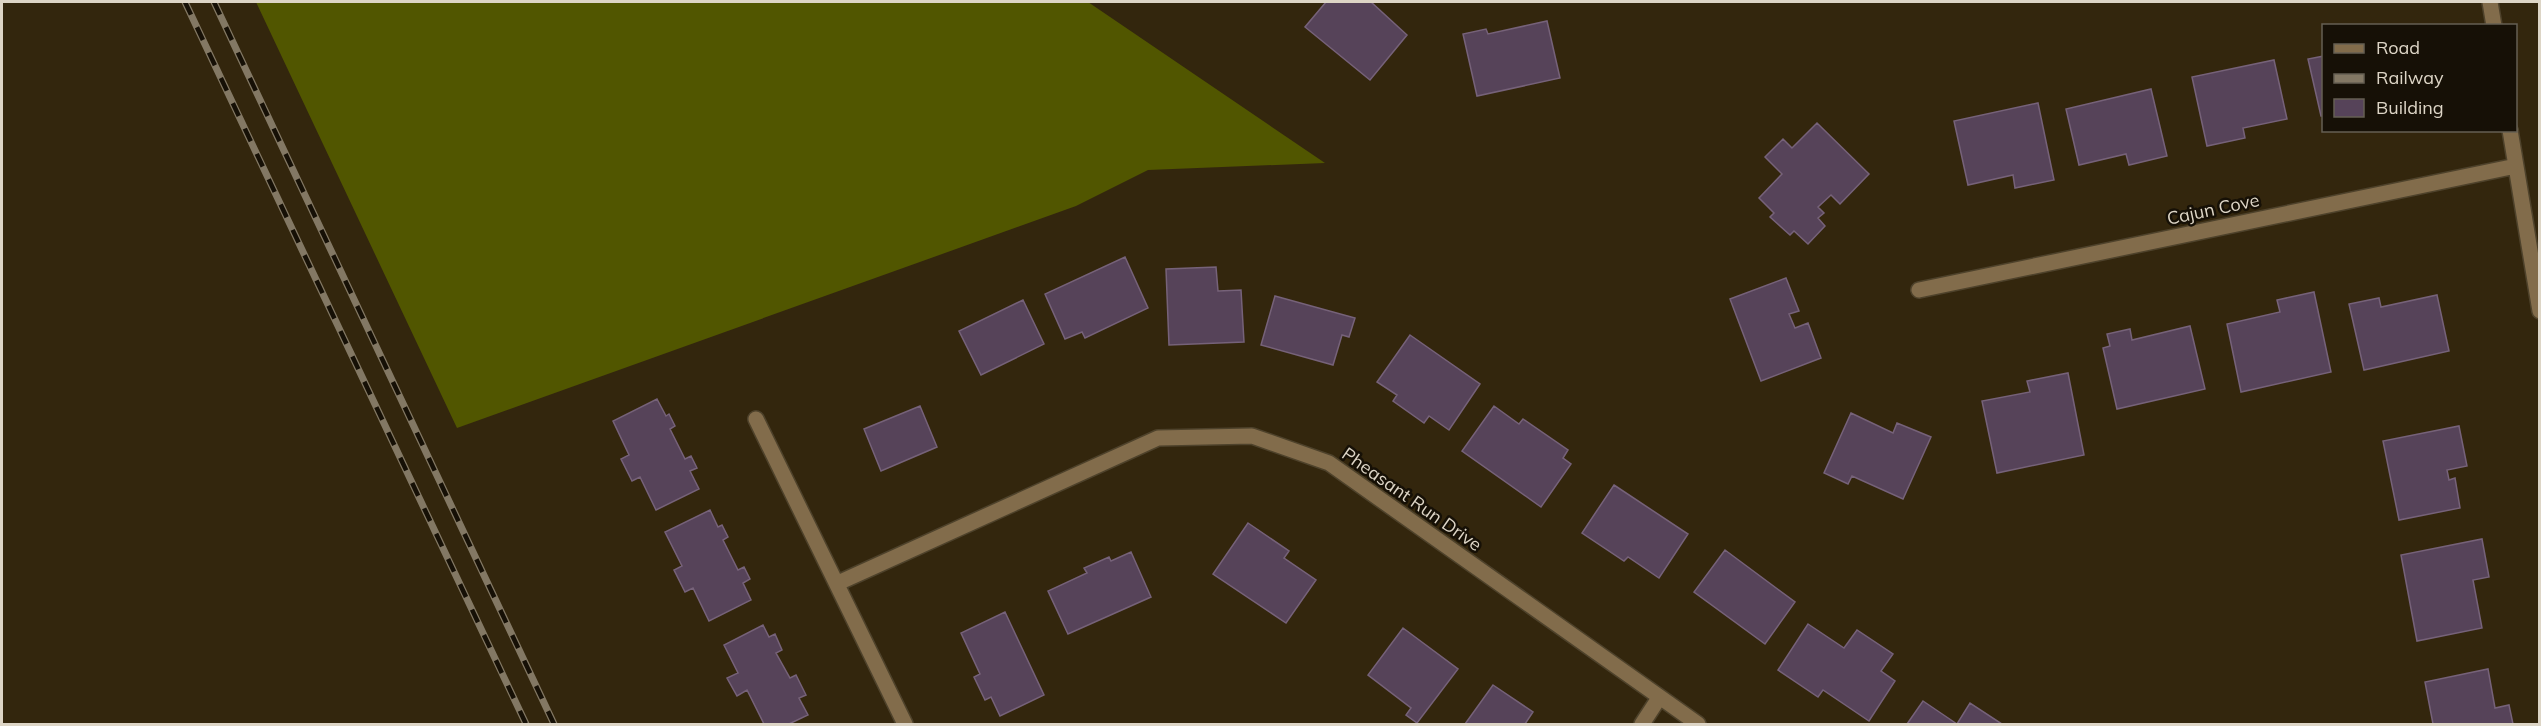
<svg xmlns="http://www.w3.org/2000/svg" width="2541" height="726" font-family="Mulish,sans-serif">
  <style>
    .forest { fill: #515600 }
    .building { fill: #564359; stroke: #766279; stroke-width: 1.5 }
    .lines { fill: none; stroke-linecap: round; stroke-linejoin: round }
    .minor-casing { stroke: #4e422b; stroke-width: 18 }
    .minor { stroke: #826c4b; stroke-width: 15 }
    .rail-casing { stroke: #837864; stroke-width: 7 }
    .rail { stroke: #161006; stroke-width: 4.5; stroke-dasharray: 14; stroke-linecap: butt }
    .labels { text-anchor: middle; dominant-baseline: central; stroke-width: 5; stroke-linejoin: round; paint-order: stroke }
    .street-label { font-size: 18px; fill: #ddd5c6; stroke: #161006 }
  </style>
  <rect width="100%" height="100%" fill="#33260d"/>
  <path class="forest" d="M256,2H1088L1325,163L1148,170L1076,206L457,428Z"/>
  <path class="building" d="M1326,2H1371L1407,35L1370,80L1305,27Z
    M1547,21L1560,78L1477,96L1463,34L1486,29L1488,34Z
    M2324,56V116H2321L2308,59Z
    M2274,60L2287,119L2243,128L2245,138L2207,146L2192,77Z
    M2151,89L2167,156L2129,165L2126,154L2079,165L2066,109Z
    M2038,103L2054,180L2015,188L2013,175L1968,185L1954,121Z
    M1817,123L1869,174L1840,204L1831,195L1818,207L1824,213L1818,218L1825,226L1808,244L1794,231L1790,235L1770,217L1774,213L1759,198L1782,174L1765,157L1783,139L1792,148Z
    M1125,257L1148,308L1085,338L1082,332L1065,339L1045,294Z
    M1216,267L1218,291L1241,290L1244,342L1169,345L1166,269Z
    M1786,278L1799,311L1789,314L1795,328L1808,323L1821,358L1761,381L1730,299Z
    M2314,292L2331,372L2241,392L2227,324L2280,312L2277,300Z
    M2437,295L2449,351L2364,370L2349,304L2379,298L2381,307Z
    M1275,296L1355,318L1349,337L1342,335L1333,365L1261,345Z
    M1023,300L1044,344L981,375L959,331Z
    M2190,326L2205,389L2117,409L2103,348L2110,346L2107,334L2130,329L2132,340Z
    M1410,335L1480,384L1449,430L1429,416L1424,423L1393,401L1397,395L1377,382Z
    M2068,373L2084,455L1997,473L1982,401L2030,392L2027,381Z
    M657,399L666,416L669,414L675,426L670,429L685,459L691,456L697,468L690,471L699,489L656,510L640,477L632,481L621,459L629,455L613,421Z
    M920,406L937,447L881,471L864,429Z
    M1494,406L1519,424L1523,419L1568,450L1563,458L1571,464L1541,507L1462,451Z
    M1851,413L1893,433L1897,423L1931,437L1903,499L1852,476L1848,484L1824,473Z
    M2459,426L2467,466L2447,470L2449,480L2455,478L2460,508L2399,520L2383,441Z
    M1614,485L1688,534L1659,578L1628,557L1624,561L1582,533Z
    M710,510L718,527L722,525L728,537L723,540L738,570L744,567L750,579L743,583L751,600L709,621L693,588L685,592L674,570L682,566L665,532Z
    M1248,523L1289,551L1284,558L1316,580L1286,623L1213,574Z
    M2482,539L2489,577L2473,580L2482,628L2417,641L2401,555Z
    M1725,550L1795,602L1765,644L1694,592Z
    M1131,552L1151,597L1068,634L1048,591L1087,573L1084,568L1109,557L1111,561Z
    M1005,612L1044,695L1000,716L991,697L985,700L974,677L980,674L961,633Z
    M1808,624L1844,648L1857,630L1893,654L1881,671L1895,681L1869,721L1823,690L1818,697L1778,670Z
    M763,625L769,637L775,634L782,650L776,653L790,678L796,675L806,695L799,698L808,715L789,724H764L747,690L737,696L727,678L738,673L724,645Z
    M1403,628L1458,669L1417,723L1406,715L1411,708L1368,675Z
    M2488,669L2495,708L2509,705L2513,724H2433L2425,682Z
    M1493,685L1533,712L1525,724H1465Z
    M1923,701L1957,724L1970,703L2002,724H1907Z"/>
  <g class="lines">
    <defs>
      <path id="minor" d="M2490,2L2494,26
        M2510,130L2540,311
        M1919,290L2516,166
        M756,419L905,724
        M838,583L1158,438L1252,436L1329,463L1698,724
        M1642,724L1659,698"/>
    </defs>
    <use href="#minor" class="minor-casing"/>
    <use href="#minor" class="minor"/>
    <defs>
      <path id="rail" d="M185,2L526,724
        M214,2L554,724"/>
    </defs>
    <use href="#rail" class="rail-casing"/>
    <use href="#rail" class="rail"/>
  </g>
  <g class="labels">
    <g class="street-label">
      <text transform="translate(2213 209) rotate(-12)">Cajun Cove</text>
      <text transform="translate(1412 499) rotate(35)">Pheasant Run Drive</text>
    </g>
  </g>
  <rect width="2541" height="726" fill="none" stroke="#ddd5c6" stroke-width="6"/>
  <rect x="2322" y="24" width="195" height="108" fill="#161006" stroke="#665f53" stroke-width="1.5"/>
  <rect x="2334" y="44" width="30" height="9" fill="#826c4b" stroke="#665f53" stroke-width="1.5"/>
  <text x="2376" y="54" font-size="18" fill="#ddd5c6">Road</text>
  <rect x="2334" y="74" width="30" height="9" fill="#837864" stroke="#665f53" stroke-width="1.5"/>
  <text x="2376" y="84" font-size="18" fill="#ddd5c6">Railway</text>
  <rect x="2334" y="99" width="30" height="18" fill="#564359" stroke="#665f53" stroke-width="1.5"/>
  <text x="2376" y="114" font-size="18" fill="#ddd5c6">Building</text>
</svg>
